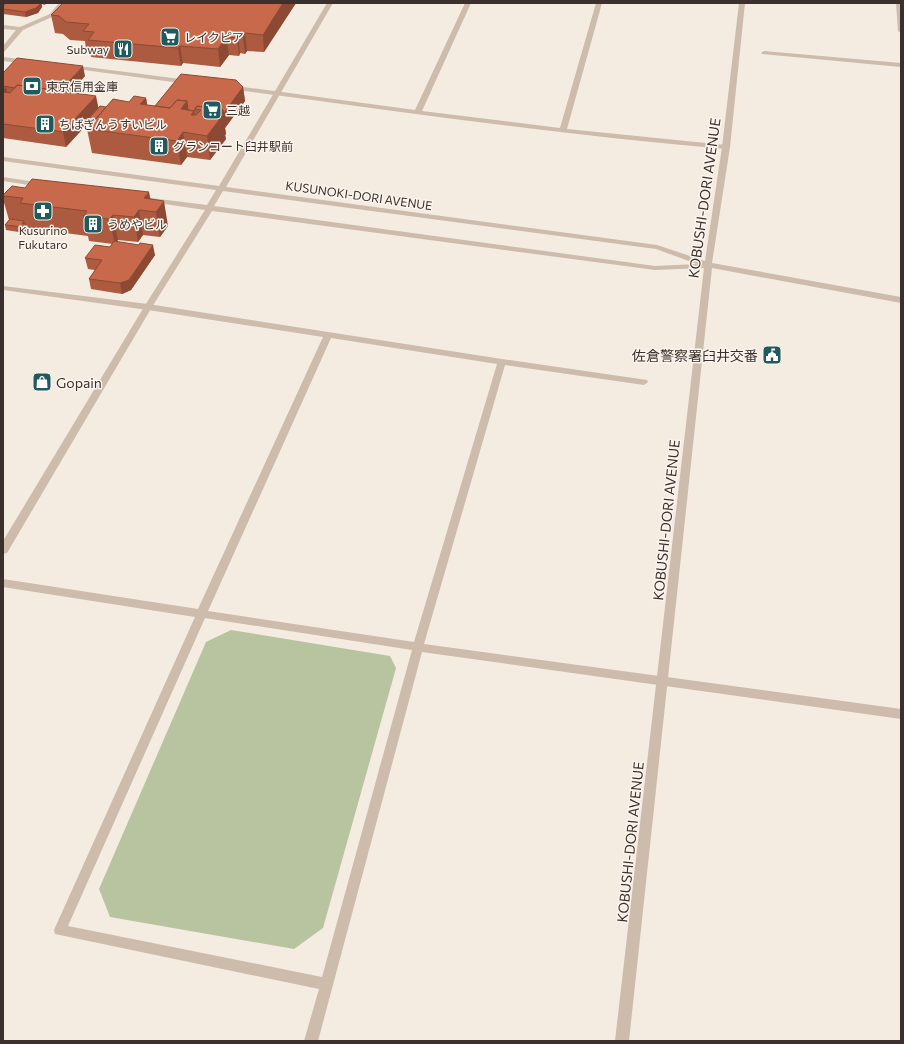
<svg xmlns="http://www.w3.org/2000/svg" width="904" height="1044" font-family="Commissioner,'Noto Sans JP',sans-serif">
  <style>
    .green { fill: #b8c4a0 }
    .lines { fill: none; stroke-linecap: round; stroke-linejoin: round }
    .minor { fill: #cdbbac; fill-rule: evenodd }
    .tertiary { fill: #cdbbac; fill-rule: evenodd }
    .wall { fill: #ac5a40 }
    .shaded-wall { fill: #8c4a34 }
    .building { fill: #c8694b; stroke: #8c4a34 }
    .labels { text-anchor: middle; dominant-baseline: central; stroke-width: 3; stroke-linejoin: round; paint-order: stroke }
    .far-poi-label { font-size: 12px; fill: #3b302b; stroke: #fbf5ee; text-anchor: start }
    .far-street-label { font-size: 12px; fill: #3b302b; stroke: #fbf5ee }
    .street-label { font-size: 14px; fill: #3b302b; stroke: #fbf5ee }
    .poi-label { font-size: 14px; fill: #3b302b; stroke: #fbf5ee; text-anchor: end }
  </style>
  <rect width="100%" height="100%" fill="#f4ebe1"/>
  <path class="green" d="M231,630L390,656L396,668L323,928L294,949L110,917L99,889L206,642Z"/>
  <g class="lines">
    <path class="minor" d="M59,3H65L54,16L23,30L5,51L3,52V46L16,30L3,29V25L20,27L50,14Z
      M465,3H471L422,111L560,128L596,3H602L567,129L726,145L730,147L726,149C560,135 395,111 229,89L226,87L229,85L415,110Z
      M896,3H901V33L898,31Z
      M764,51L901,63V67L762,54L761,53Z
      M3,57L29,60L32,62L29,64L3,61Z
      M71,65L188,80L191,82L188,84L69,68L68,67Z
      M3,286L148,304L502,359L647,380L648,382L644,385L505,365L424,644L901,709V719L422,652L318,1041H304L319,989L55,934L54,930L195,617L3,587V579L198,609L323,337L148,310L3,290ZM331,338L497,364L414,642L208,611ZM205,618L412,650L322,977L68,926Z"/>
    <path class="tertiary" d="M327,3H333L226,187L657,245L705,261L722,147L739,3H745L730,147L712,263L901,297V303L712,268L629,1041H615L704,268L655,270L212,211L152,307L7,553L3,554V541L144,307L205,210L151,202L147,200L151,198L207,205L216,190L3,161V157L219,186ZM223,191L656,249L697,264L655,266L214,206Z
      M3,177L42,183L46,185L42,187L3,181Z"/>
  </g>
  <path class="wall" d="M6,3H46L45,5L42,4V7L38,13L26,17L3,14V9Z
    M296,3L264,52L247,51L245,54L240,53L239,56L229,55L220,67L183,63L181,66L91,57L90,49H86L85,41L70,40L63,34L55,33L51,15Z
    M3,73L85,76L70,92L98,108L106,107L146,98L147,105L155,106L243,87L245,101L225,128L226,134L225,135L226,139L210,160L187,157L181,165L92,153L87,129L92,123H90V121L66,147L3,138Z
    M25,188L151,199L168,226L160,237L143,235L138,242L118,240L116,242L155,255L131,290L122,294L91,289L89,279L95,270L88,269L85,258L110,247L113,244L89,241L88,236L27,228V229L25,233L6,230L5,225L9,220L3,199V195Z"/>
  <path class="shaded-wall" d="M41,3L42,7L38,13L26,17L25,12Z
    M283,3H296L264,52L263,35Z
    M245,33L247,51L245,54L243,36Z
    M238,36L240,53L239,56L237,38Z
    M226,37L229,55L220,67L218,49Z
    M180,46L183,63L181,66L178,48Z
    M83,66L85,76L60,103L58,93Z
    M6,87L9,101L3,99V90Z
    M243,87L245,101L225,128L226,134L225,135L226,139L210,160L207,136L219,114Z
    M96,96L99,110L89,118L90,121L66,147L63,132Z
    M146,98L150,122L140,104Z
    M187,101L191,125L185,133L181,109Z
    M194,111L197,134L191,115Z
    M183,132L187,157L181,165L177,141Z
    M149,192L153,212L144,198Z
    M164,201L168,226L160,237L156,212Z
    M139,210L143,235L138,242L134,217Z
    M113,215L118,240L115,244L109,219Z
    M24,221L25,225L26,224L27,229L25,233L22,224Z
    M153,245L155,255L131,290L122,294L120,283Z"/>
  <path class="building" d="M6,3H41L36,8L25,12L3,9V6Z
    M63,3H283L263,35L245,33L243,36H238L237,38L226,37L218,49L180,46L178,48L88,40L94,32L83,31L89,24L66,22L59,16L51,15Z
    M17,58L83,66L60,91L17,85L15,88L3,86V73Z
    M181,74L236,80L243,87L224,113L223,110L197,106L195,109V111L188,110L187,101L177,100L170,108L155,106Z
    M17,85L96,96L63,132L3,124V92L10,93Z
    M134,96L146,98L140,104L170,108L177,100L187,101L181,109L194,111L191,115H196L201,110L195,109L197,106L223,110L219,114L223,115L207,136L183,132L177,141L87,129L113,99L129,102Z
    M100,106L106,107L96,119L89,118Z
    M32,179L149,192L144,198L164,201L156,212L139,210L134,217L113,215L109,219L83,216L87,211L20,203L23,198L3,196V195L12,186L25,188Z
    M10,219L24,221L22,224H26L24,227L5,225Z
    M114,241L139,245L140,243L153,245L129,280L120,283L89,279L102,260L85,258L95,245L110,247Z"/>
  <defs>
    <symbol id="supermarket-square" viewBox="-11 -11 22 22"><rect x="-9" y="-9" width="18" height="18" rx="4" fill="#1f5a5e" stroke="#fbf5ee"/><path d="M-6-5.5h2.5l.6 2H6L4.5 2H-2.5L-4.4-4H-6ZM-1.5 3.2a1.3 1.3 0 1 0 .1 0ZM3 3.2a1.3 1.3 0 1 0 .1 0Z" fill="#fff"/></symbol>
    <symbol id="restaurant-square" viewBox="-11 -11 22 22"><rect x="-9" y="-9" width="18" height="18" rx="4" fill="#1f5a5e" stroke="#fbf5ee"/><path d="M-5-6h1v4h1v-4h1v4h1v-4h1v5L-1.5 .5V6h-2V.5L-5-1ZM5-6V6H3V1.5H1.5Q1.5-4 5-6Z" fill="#fff"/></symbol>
    <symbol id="bank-square" viewBox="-11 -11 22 22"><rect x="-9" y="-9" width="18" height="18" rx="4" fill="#1f5a5e" stroke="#fbf5ee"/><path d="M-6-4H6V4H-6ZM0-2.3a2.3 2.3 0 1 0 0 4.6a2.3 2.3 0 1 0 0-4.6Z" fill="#fff"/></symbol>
    <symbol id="building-square" viewBox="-11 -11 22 22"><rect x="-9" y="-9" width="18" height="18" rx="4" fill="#1f5a5e" stroke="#fbf5ee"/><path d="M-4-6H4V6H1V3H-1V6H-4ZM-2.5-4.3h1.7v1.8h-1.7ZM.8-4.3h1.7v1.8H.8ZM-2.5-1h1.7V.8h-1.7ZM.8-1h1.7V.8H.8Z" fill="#fff"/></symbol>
    <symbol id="pharmacy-square" viewBox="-11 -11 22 22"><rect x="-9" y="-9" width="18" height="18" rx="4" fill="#1f5a5e" stroke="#fbf5ee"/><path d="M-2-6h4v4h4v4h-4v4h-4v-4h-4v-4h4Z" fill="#fff"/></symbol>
    <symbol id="civic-square" viewBox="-11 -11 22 22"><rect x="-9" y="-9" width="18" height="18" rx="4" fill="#1f5a5e" stroke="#fbf5ee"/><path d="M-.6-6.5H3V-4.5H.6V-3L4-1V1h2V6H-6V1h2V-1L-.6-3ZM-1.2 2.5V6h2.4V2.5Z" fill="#fff"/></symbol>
    <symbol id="shop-square" viewBox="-11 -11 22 22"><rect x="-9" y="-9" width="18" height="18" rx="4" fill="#1f5a5e" stroke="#fbf5ee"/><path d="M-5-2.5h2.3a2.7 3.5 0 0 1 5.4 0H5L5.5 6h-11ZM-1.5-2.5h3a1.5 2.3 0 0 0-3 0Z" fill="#fff"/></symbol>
  </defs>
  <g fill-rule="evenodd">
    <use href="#supermarket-square" x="159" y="26" width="22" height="22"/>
    <use href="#restaurant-square" x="112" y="38" width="22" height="22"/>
    <use href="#bank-square" x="21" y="75" width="22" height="22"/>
    <use href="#supermarket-square" x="201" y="99" width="22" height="22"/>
    <use href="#building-square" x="34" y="113" width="22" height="22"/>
    <use href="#building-square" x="148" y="135" width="22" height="22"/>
    <use href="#pharmacy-square" x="32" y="200" width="22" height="22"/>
    <use href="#building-square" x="82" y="213" width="22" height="22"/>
    <use href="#civic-square" x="761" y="344" width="22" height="22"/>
    <use href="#shop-square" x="31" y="371" width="22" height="22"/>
  </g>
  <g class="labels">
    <g class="far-poi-label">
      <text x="184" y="37">レイクピア</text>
      <text x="109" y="49" text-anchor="end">Subway</text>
      <text x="46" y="86">東京信用金庫</text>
      <text x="226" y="110">三越</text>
      <text x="59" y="124">ちばぎんうすいビル</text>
      <text x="173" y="146">グランコート臼井駅前</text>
      <text x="107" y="224">うめやビル</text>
      <text x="43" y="230" text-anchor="middle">Kusurino<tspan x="43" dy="14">Fukutaro</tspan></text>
    </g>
    <g class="far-street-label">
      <text transform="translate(359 195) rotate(8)">KUSUNOKI-DORI AVENUE</text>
    </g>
    <g class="street-label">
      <text transform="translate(704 198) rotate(-82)">KOBUSHI-DORI AVENUE</text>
      <text transform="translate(666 520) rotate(-84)">KOBUSHI-DORI AVENUE</text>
      <text transform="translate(630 842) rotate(-84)">KOBUSHI-DORI AVENUE</text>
    </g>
    <g class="poi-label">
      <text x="758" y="355">佐倉警察署臼井交番</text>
      <text x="56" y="382" text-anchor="start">Gopain</text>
    </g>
  </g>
  <rect width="904" height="1044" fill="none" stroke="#3b302b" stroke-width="8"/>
</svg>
